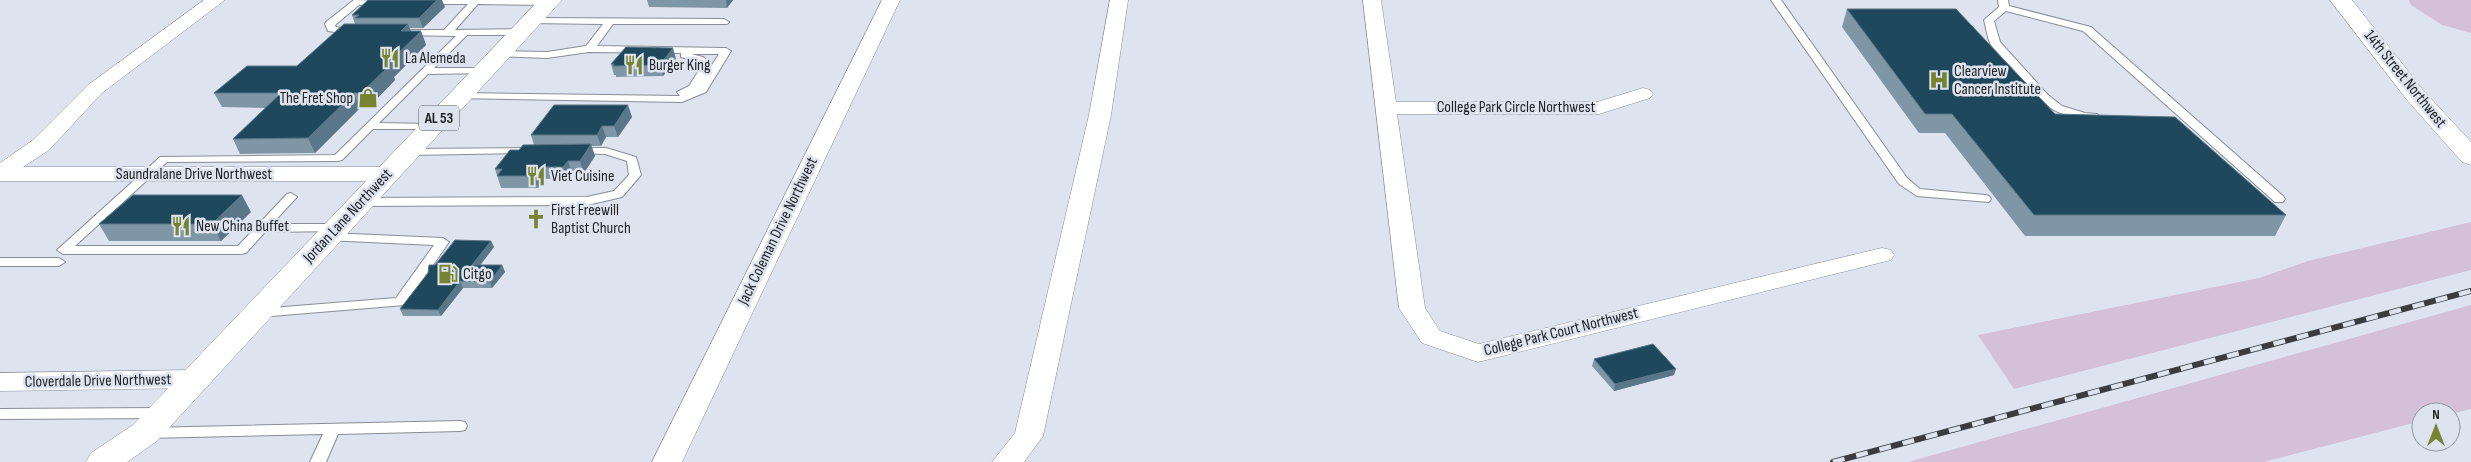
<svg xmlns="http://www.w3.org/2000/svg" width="2471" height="462" font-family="'Sofia Sans Condensed',sans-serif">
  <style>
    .green { fill: #d4c1d8 }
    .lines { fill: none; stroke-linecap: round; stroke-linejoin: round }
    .lane-casing { stroke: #878d97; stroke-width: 2 }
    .street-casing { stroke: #878d97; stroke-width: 1 }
    .secondary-casing { stroke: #878d97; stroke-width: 1 }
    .primary-casing { stroke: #878d97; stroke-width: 1 }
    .lane { fill: #fff; fill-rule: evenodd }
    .street { fill: #fff; fill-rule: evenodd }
    .secondary { fill: #fff; fill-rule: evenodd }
    .primary { fill: #fff; fill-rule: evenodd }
    .rail-casing { stroke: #3a3c41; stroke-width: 6 }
    .rail { stroke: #dee4ef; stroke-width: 4.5; stroke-dasharray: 12; stroke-linecap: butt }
    .wall { fill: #7f96a6 }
    .shaded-wall { fill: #597788 }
    .building { fill: #20485c; stroke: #597788 }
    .labels { text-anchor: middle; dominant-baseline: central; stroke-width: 5; stroke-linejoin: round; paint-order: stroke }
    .shield { fill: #dee4ef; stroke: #5a5d63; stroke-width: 1 }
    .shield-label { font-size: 15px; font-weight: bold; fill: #212327 }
    .poi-label { font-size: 16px; fill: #212327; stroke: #dee4ef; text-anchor: start }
    .street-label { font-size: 16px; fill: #212327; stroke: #dee4ef }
  </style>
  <rect width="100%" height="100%" fill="#dee4ef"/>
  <path class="green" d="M2409,0H2471V33L2442,25L2411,5Z
    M2471,222V270L2014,389L1978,335L2259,278L2308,261Z
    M2471,305V409L2451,414L2421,412V421L2264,462H1908Z"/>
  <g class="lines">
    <defs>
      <path id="lane" d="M354,0L387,1L382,4L359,5L335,25L336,27L357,31V35L328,31L325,24L326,22Z
        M423,0H552L554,2L549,5L478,4L455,30L521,29L526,32L521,35H467L434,68H483L488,71L487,73L428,74L379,123L430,124L436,127L434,129H373L342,160L338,161L167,162L75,246H238L287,194L291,193L297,197L272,224H337L343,228L341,231L265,232L246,253L241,254H63L57,250L160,157L335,155L456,36L401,35V31L405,30H444L468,4H427L424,3Z
        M1771,0H1781L1907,178L1920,189L1985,195L1989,196L1991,199L1989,202L1917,196L1899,184Z
        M1998,0H2008L2009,6L2091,27L2283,196L2285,199L2283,202H2275L2083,31L2006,11L1994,21L2000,42L2048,95L2062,106L2085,113L2097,114L2099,116C2090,125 2064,115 2054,110C2045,106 1994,52 1990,43C1987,36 1986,27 1984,20L1999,7Z
        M532,18L724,19L729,22L727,24H613L597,46L726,48L731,51L706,92L682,102L455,98L454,96L455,94L459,93L680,96L677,92L689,86L701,67L695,61L681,57V53L589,52L547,58L495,56V52L499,51L547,52L586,46L603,24L529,23L527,21ZM691,54H719L712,65L703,57Z
        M525,148L531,151L529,153L408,155L402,152L408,149Z
        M578,148H606L636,157L641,175L622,197L587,205L361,206L355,202L361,198L587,197L614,191L629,175L627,161L605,154L574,153L572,151Z
        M329,233L443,238L449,242L405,305L259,317L254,316L252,313L254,310L259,309L396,298L434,245L325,240L323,237L325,234Z
        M0,258H59L65,262L59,266H0Z
        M161,408L166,409L168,413L166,417L161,418L0,419V409Z
        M460,421L465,422L467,426L465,430L460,431L338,434L326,462H310L323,434L147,438L142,437L139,433L142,429L147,428Z"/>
      <path id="street" d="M204,0H225L102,93L49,150L23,167H387L395,169L398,174L395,179L387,181H0V163L33,140L88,85Z
        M882,0H900L682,462H652Z
        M1110,0H1128L1111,115L1043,436L1024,462H992L1015,433L1089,115Z
        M1363,0H1381L1396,102H1597L1643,88L1650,90L1653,94L1650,98L1599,114H1397L1425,308L1440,331L1479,344L1882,248L1891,250L1894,255L1891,260L1478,362L1422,343L1399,308Z
        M196,370L206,372L210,379L206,386L196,388L0,391V373Z"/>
      <path id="secondary" d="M2330,0H2352L2423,90L2471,142V165L2462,162L2407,100Z"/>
      <path id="primary" d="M539,0H562L157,441L127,462H86L91,453L133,425Z"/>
    </defs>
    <use href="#lane" class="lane-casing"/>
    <use href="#street" class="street-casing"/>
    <use href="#secondary" class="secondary-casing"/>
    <use href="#primary" class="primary-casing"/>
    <use href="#lane" class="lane"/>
    <use href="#street" class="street"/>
    <use href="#secondary" class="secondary"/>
    <use href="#primary" class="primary"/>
    <defs>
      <path id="rail" d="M1833,462L2471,291"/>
    </defs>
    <use href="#rail" class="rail-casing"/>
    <use href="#rail" class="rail"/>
  </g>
  <path class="wall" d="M647,0H733L727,8L649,7Z
    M445,7L423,28H410L411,31H421L426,45L394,77L395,80L368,108H360L315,153L240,154L233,139L266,108L222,107L214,93L297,66L355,24L352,15Z
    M1847,9L2055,114L2286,215L2275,236H2025L1945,133H1919L1842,27Z
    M676,59L663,76L616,77V75H614L611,64Z
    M632,117L618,137H606L601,146H591L595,156L584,173H572L567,178L544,179L538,188H501L495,169L534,145L531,135Z
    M251,212L221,241H109L99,224Z
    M491,241L494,247L480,265H502L505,272L492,288H463L441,316H403L400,309L435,265Z
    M1594,359L1674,375L1614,391L1592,366Z"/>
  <path class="shaded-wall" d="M437,0H442L445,7L423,28L419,18Z
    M726,0H733L727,8Z
    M408,24L413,38L421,31L426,45L394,77L395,80L368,108L361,93L385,66L401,31Z
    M673,48L676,59L663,76L660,65Z
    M354,93L360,108L315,153L308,138Z
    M628,105L632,117L618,137L614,126Z
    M602,126L606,137L601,146L597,135Z
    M591,144L595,156L584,173L580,161Z
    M568,161L572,173L567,178L563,167Z
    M540,167L544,179L538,188L534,176Z
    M242,195L251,212L221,241L212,224Z
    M491,241L494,247L475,272L472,265Z
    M502,265L505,272L492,288L490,282Z
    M460,281L463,288L441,316L438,310Z
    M1676,369L1674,375L1614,391L1615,384Z"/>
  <path class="building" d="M368,0H437L419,18H355L359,15H352Z
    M1847,9H1956L2055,114L2175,117L2286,215H2034L1952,114H1925Z
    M344,24H408L401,31H421L385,66H389L361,93H354L308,138L233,139L281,93H214L247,66H297Z
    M626,47L673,48L660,65L613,66L614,64H611Z
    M554,105H628L614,126H602L597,135H531Z
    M591,144L580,161H568L563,167H540L534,176H497L502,169H495L510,150H519L523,145Z
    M133,195H242L212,224H99Z
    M455,240L491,241L472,265H502L490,282L460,281L438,310L400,309L428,273L429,265H435Z
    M1653,344L1676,369L1615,384L1594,359Z"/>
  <defs>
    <symbol id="restaurant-bare" viewBox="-9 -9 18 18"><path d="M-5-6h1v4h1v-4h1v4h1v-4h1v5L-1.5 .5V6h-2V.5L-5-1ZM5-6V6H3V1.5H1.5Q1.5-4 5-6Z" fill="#768330" stroke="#dee4ef" stroke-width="2.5" paint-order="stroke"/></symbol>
    <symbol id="hospital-bare" viewBox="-9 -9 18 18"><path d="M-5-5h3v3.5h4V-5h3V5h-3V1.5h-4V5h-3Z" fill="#768330" stroke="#dee4ef" stroke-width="2.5" paint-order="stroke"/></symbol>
    <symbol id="shop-bare" viewBox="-9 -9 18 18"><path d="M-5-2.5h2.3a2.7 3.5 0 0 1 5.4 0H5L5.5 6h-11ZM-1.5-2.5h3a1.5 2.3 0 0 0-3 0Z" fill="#768330" stroke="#dee4ef" stroke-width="2.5" paint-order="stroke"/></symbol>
    <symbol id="church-bare" viewBox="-9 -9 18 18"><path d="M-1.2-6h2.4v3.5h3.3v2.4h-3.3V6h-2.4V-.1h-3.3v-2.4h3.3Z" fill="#768330" stroke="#dee4ef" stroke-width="2.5" paint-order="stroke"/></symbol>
    <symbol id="fuel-bare" viewBox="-9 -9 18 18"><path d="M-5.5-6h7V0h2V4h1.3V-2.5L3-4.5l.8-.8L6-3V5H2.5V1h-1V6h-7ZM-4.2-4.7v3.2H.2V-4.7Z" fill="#768330" stroke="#dee4ef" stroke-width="2.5" paint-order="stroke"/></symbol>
  </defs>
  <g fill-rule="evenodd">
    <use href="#restaurant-bare" x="376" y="44" width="28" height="28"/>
    <use href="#restaurant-bare" x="620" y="51" width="28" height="28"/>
    <use href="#hospital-bare" x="1925" y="66" width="28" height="28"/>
    <use href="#shop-bare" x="354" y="84" width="28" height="28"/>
    <use href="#restaurant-bare" x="522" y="162" width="28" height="28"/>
    <use href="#church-bare" x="522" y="205" width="28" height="28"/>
    <use href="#restaurant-bare" x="167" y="212" width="28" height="28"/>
    <use href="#fuel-bare" x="434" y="260" width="28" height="28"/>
  </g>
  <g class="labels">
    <rect class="shield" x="419" y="105.5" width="40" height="25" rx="4"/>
    <g class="shield-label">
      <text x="439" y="118">AL 53</text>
    </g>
    <g class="poi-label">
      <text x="405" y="58">La Alemeda</text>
      <text x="649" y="65">Burger King</text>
      <text x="1954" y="71">Clearview<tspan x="1954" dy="18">Cancer Institute</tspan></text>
      <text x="353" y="98" text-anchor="end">The Fret Shop</text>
      <text x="551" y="176">Viet Cuisine</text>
      <text x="551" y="210">First Freewill<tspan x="551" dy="18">Baptist Church</tspan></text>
      <text x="196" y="226">New China Buffet</text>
      <text x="463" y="274">Citgo</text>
    </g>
    <g class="street-label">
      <text transform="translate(2405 79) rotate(51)">14th Street Northwest</text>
      <text x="1516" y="107">College Park Circle Northwest</text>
      <text x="194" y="174">Saundralane Drive Northwest</text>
      <text transform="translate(348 216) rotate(-47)">Jordan Lane Northwest</text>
      <text transform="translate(778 231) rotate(-64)">Jack Coleman Drive Northwest</text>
      <text transform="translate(1561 332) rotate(-14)">College Park Court Northwest</text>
      <text transform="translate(98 381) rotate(-1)">Cloverdale Drive Northwest</text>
    </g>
  </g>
  <g transform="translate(2436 427)"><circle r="24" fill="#dee4ef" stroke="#92979f"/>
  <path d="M0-4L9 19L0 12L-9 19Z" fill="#768330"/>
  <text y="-8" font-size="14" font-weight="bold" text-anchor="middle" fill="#212327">N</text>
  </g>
</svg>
